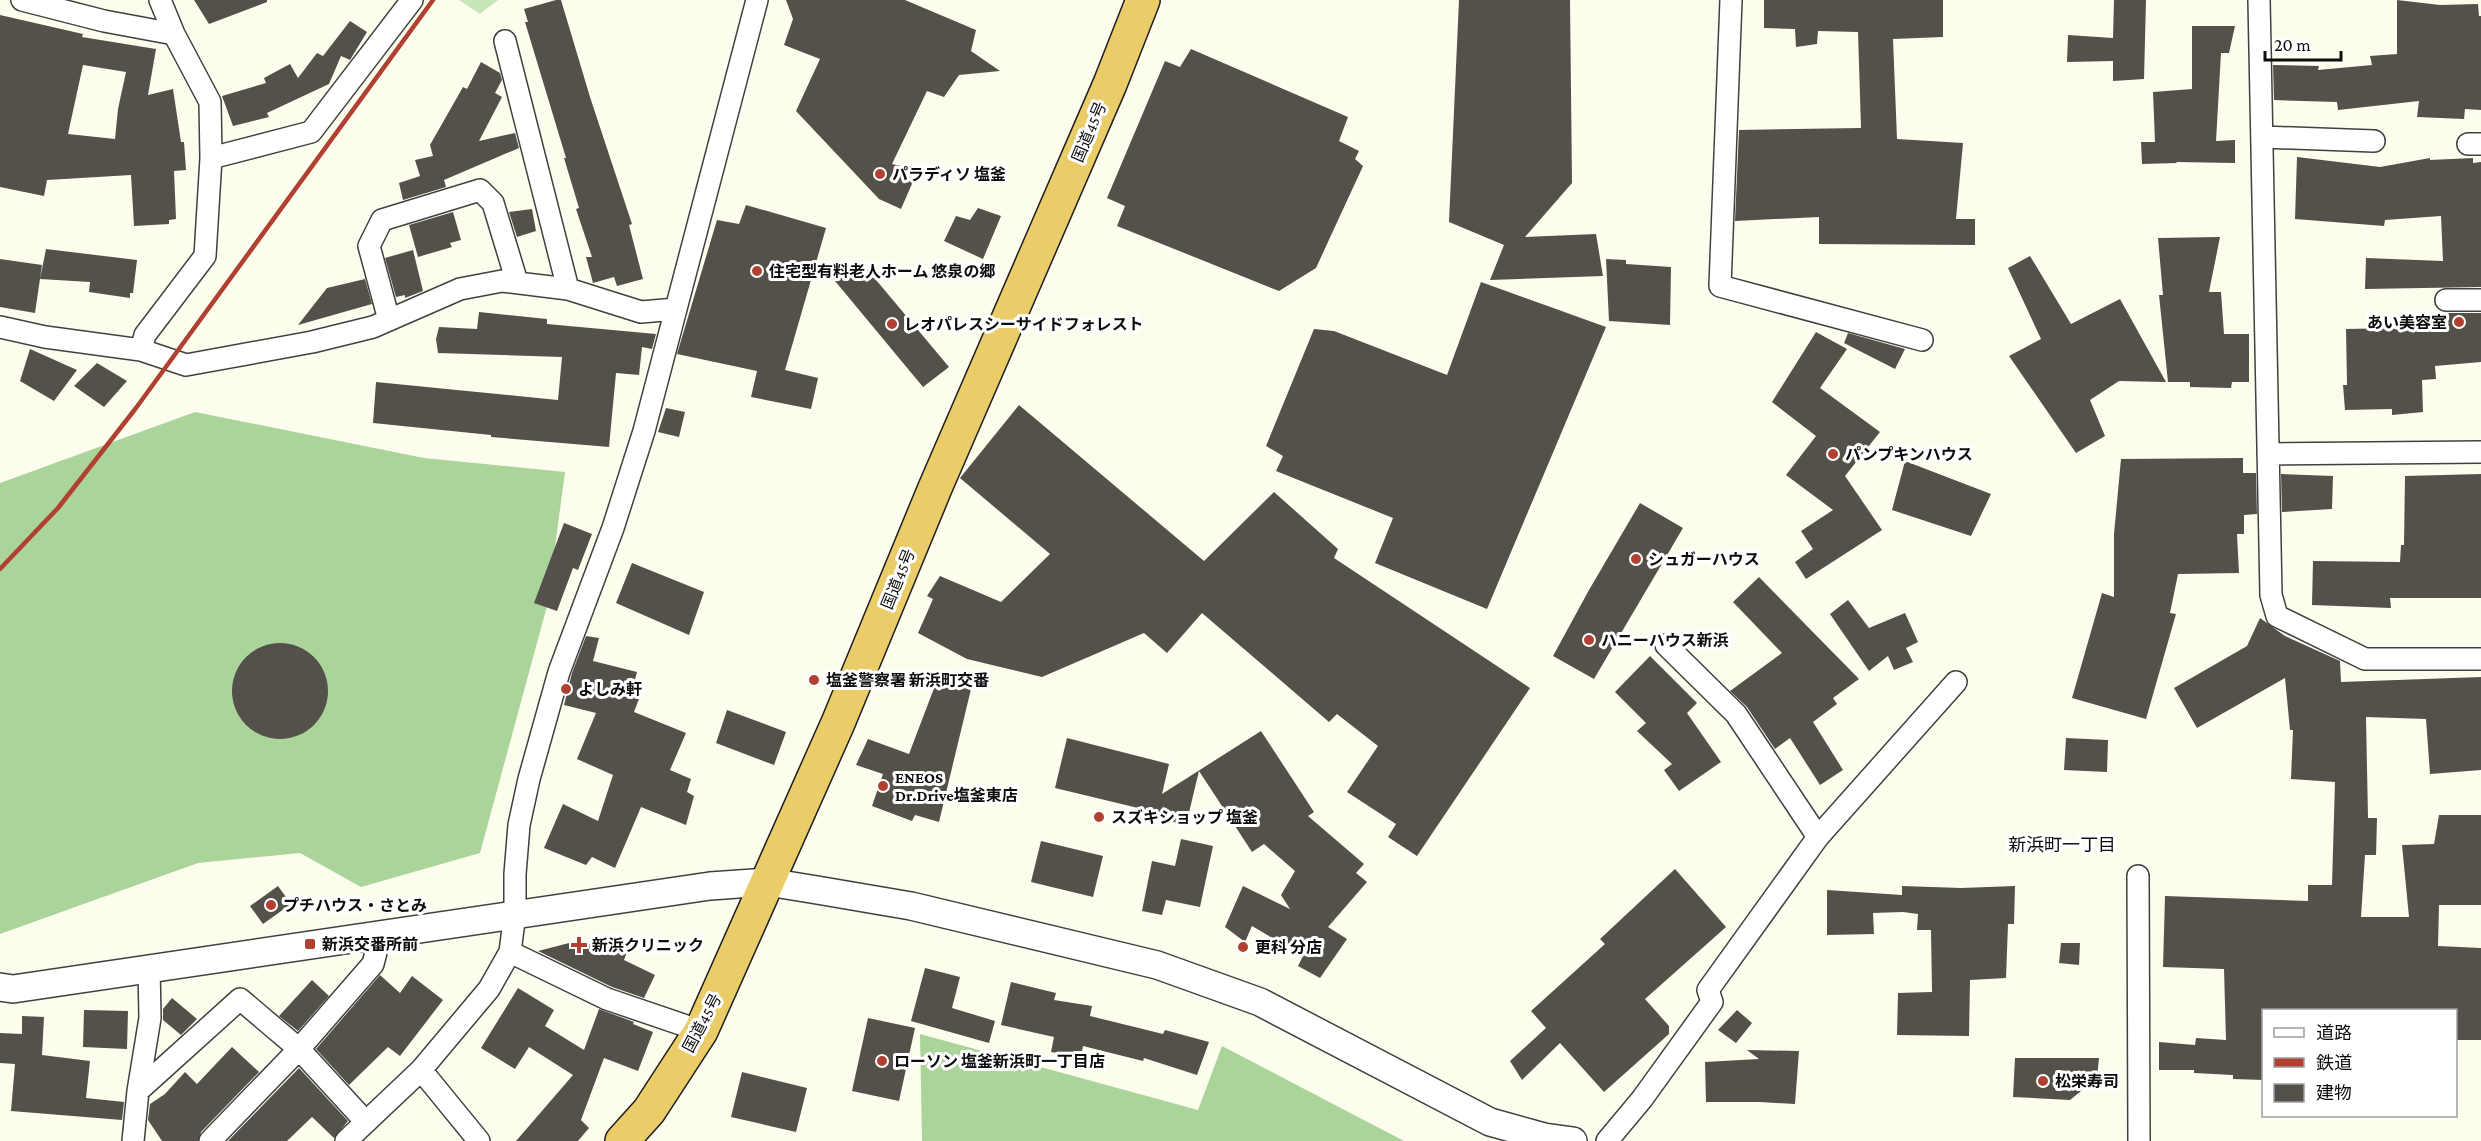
<svg xmlns="http://www.w3.org/2000/svg" width="2481" height="1141" font-family="'Crimson Pro','Noto Sans JP',serif">
  <style>
    .green { fill: #c9e5ba }
    .forest { fill: #abd49b }
    .building { fill: #54504a; fill-rule: evenodd }
    .lines { fill: none; stroke-linecap: round; stroke-linejoin: round }
    .minor-casing { stroke: #404040; stroke-width: 24 }
    .tertiary-casing { stroke: #404040; stroke-width: 30 }
    .trunk-casing { stroke: #1e1e1e; stroke-width: 36 }
    .minor { stroke: #fff; stroke-width: 21 }
    .tertiary { stroke: #fff; stroke-width: 27 }
    .trunk { stroke: #eacc68; stroke-width: 33 }
    .rail { stroke: #b04031; stroke-width: 4.5 }
    .poi-dot { fill: #b04031; stroke: #fff; stroke-width: 2 }
    .labels { text-anchor: middle; dominant-baseline: central; stroke-width: 6; stroke-linejoin: round; paint-order: stroke }
    .street-label { font-size: 16px; fill: #0d0d0d; stroke: #fff }
    .poi-label { font-size: 16px; font-weight: bold; fill: #0d0d0d; stroke: #fff; text-anchor: start }
    .neighbourhood-label { font-size: 18px; fill: #0d0d0d; stroke: #fff }
  </style>
  <rect width="100%" height="100%" fill="#fdfdee"/>
  <path class="green" d="M459,0H498L480,14Z"/>
  <path class="forest" d="M195,412L424,458L565,472L547,606L480,853L361,887L300,853L198,863L0,934V483Z
    M920,1034L1198,1110L1222,1046L1404,1141H922Z"/>
  <path class="building" d="M194,0H267V2L209,24Z
    M556,0H561L590,97L632,224L629,225L643,279L617,286L614,277L593,283L586,257H592L576,209L579,208L564,158H566L525,22H528L524,9Z
    M786,0H905L976,30L971,51L1000,71L959,75L944,97L927,91L892,164L918,170L901,209L879,199L796,111L820,59L784,45L793,19Z
    M1459,0H1570L1572,183L1525,237L1596,234L1603,276L1490,280L1504,245L1449,222Z
    M1764,0H1943V37L1893,39L1897,139L1963,143L1956,219H1975V245L1819,244V217L1735,221L1739,130L1861,128L1858,32L1818,31L1817,44L1796,47L1795,29L1764,28Z
    M2114,0H2146L2144,79L2113,81V61L2067,62L2068,35L2113,38Z
    M2397,0L2440,5L2478,4L2479,16H2481V110L2465,109L2464,119L2417,117L2419,101L2338,110L2337,102L2274,100L2273,65L2319,66L2318,70L2372,65L2370,56L2397,54Z
    M0,15L83,34L82,37L156,49L148,95L173,89L181,142H184L186,170L174,171L176,219L169,220V224L134,226L131,175L47,180L44,196L0,187ZM83,65L126,72L118,109L115,139L68,134Z
    M350,21L367,32L350,60L341,56L329,84L267,113L269,117L233,126L222,96L266,83L264,78L290,64L298,78L317,53L323,56Z
    M2192,26H2235L2229,53H2221L2216,141L2235,140V163L2176,162L2177,163L2142,164L2141,142H2155L2153,92L2192,89Z
    M1191,49L1348,117L1339,141L1359,151L1355,159L1363,166L1316,268L1279,291L1117,226L1125,206L1107,198L1165,61L1180,67Z
    M481,62L500,73L502,80L495,93L502,97L479,141L515,133L519,148L444,180L446,187L403,200L399,183L420,176L415,160L433,156L430,145L463,87L467,89Z
    M2297,157L2380,167L2430,158V160L2473,158V163L2481,162V287L2365,289L2366,258L2443,261L2441,216L2385,220L2384,226L2295,219Z
    M746,205L826,228L785,370L818,378L811,409L751,397L757,371L677,354L717,220L739,224Z
    M978,208L1001,216L983,259L944,241L956,216L970,220Z
    M532,209L536,231L517,237L509,212Z
    M453,212L461,240L450,243L452,247L418,257L409,225Z
    M2220,237L2209,292H2221L2224,334H2249V382H2232L2231,388L2190,387V382H2168L2159,295H2163L2158,238Z
    M46,249L137,260L133,293H130V298L89,292L90,282L40,279Z
    M413,250L423,291L405,298V295L396,297L385,258Z
    M2030,256L2071,324L2120,299L2166,382L2119,381L2090,400L2105,436L2076,453L2009,356L2041,339L2008,268Z
    M0,259L42,265L35,313L0,307Z
    M1606,259L1626,260V264L1671,267L1670,325L1609,321Z
    M861,262L949,367L923,387L835,281Z
    M365,279L372,304L298,325L327,288Z
    M1481,282L1606,327L1487,609L1375,563L1393,518L1276,471L1283,456L1266,446L1314,329L1334,331L1447,375Z
    M479,312L547,319V324L656,334L652,349L642,347L639,375L616,373L609,447L491,437V435L373,423L376,382L558,400L562,357L438,353L436,339L439,327L477,329Z
    M2445,313H2481V362L2435,366L2436,379L2422,380L2423,412L2392,415V409L2345,410L2343,385H2347L2346,329L2444,327Z
    M1816,332L1847,349L1820,388L1880,432L1845,476L1882,530L1806,579L1795,562L1813,549L1801,531L1833,510L1786,475L1816,436L1772,402Z
    M1848,333L1905,349L1895,369L1844,343Z
    M30,349L77,370L54,401L20,381Z
    M97,363L127,381L104,407L74,386Z
    M1019,405L1204,561L1274,492L1338,549L1334,558L1530,688L1417,856L1388,837L1396,824L1347,792L1378,746L1337,714L1329,722L1202,613L1167,653L1144,633L1042,677L967,659L918,633L933,599L927,596L940,576L1001,602L1050,554L960,478Z
    M666,408L685,412L679,437L658,432Z
    M2243,458V473H2256L2257,514L2244,515V534H2237L2239,573L2178,574L2170,613L2176,614L2146,719L2072,698L2102,593L2114,597V534L2121,459Z
    M1905,461L1991,494L1971,536L1892,510Z
    M2281,474L2333,476L2332,509L2282,512Z
    M2481,474V598H2390L2391,608L2312,605L2313,561L2400,562L2401,545H2404L2405,476Z
    M1640,503L1683,528L1594,679L1553,656L1589,590Z
    M564,523L592,534L578,570L573,568L557,611L534,603Z
    M632,563L704,592L689,635L616,603Z
    M1759,577L1859,679L1833,698L1837,704L1813,722L1843,770L1820,785L1790,738L1775,749L1747,707L1730,691L1782,653L1733,602Z
    M1848,600L1869,628L1905,613L1918,642L1906,648L1913,662L1894,670L1888,656L1869,671L1830,614Z
    M2260,618L2285,636L2340,661L2341,682L2481,677V770L2430,774L2426,719L2366,717L2368,818H2377L2376,855H2365L2361,917H2409L2402,845L2434,844L2439,815H2481V905H2439L2438,946L2481,948V1040H2456V1011H2264V1080L2233,1079V1075L2194,1073V1070H2159V1042L2195,1045L2196,1038L2226,1040L2224,969L2163,967L2165,896L2308,901V885H2332L2335,782L2291,779L2293,730H2290L2285,678L2197,728L2174,688L2247,646Z
    M586,636L599,638L593,661L637,672L633,687L642,691L634,712L686,733L670,770L691,779L687,792L694,796L686,825L641,807L615,868L592,857L586,865L544,848L563,804L598,821L613,775L577,759L596,713L564,705L572,673Z
    M232 691a48 48 0 1 1 96 0a48 48 0 1 1-96 0Z
    M1650,656L1697,703L1687,713L1721,762L1679,791L1664,770L1672,764L1637,731L1646,723L1615,692Z
    M936,683L971,689L939,822L915,815L912,821L872,806L883,774L856,765L868,739L909,754Z
    M727,710L786,732L774,765L716,743Z
    M1261,731L1314,812L1308,816L1364,864L1356,873L1367,882L1328,927L1347,939L1320,978L1298,966L1303,956L1252,926L1245,942L1225,927L1243,886L1290,909L1281,895L1295,871L1264,844L1252,852L1199,771L1186,825L1161,819L1163,814L1055,788L1067,738L1169,764L1162,794Z
    M2066,738L2108,740L2107,772L2064,770Z
    M1181,839L1213,846L1200,907L1166,900L1162,915L1142,911L1152,861L1175,866Z
    M1041,841L1103,856L1093,897L1031,882Z
    M1675,869L1726,927L1645,999L1669,1026V1034L1604,1092L1560,1043L1522,1080L1510,1061L1546,1028L1531,1011L1605,944L1600,939Z
    M278,886L291,904L263,924L250,906Z
    M1902,886L1961,888L2015,886L2014,924H2008L2006,978L1970,980L1969,1036L1897,1035L1898,993L1932,992L1931,930H1917L1918,914L1903,912L1873,913L1874,934L1827,935V890L1902,895Z
    M573,942L628,949L624,960L655,975L644,998L612,987L538,951Z
    M2061,943H2080L2079,965L2059,963Z
    M925,968L960,977L952,1008L995,1021L989,1043L911,1021Z
    M380,975L400,993L412,976L443,1000L400,1056L388,1047L349,1085L316,1049Z
    M312,980L329,996L298,1031L279,1016Z
    M1011,982L1056,993L1054,1000L1092,1006L1090,1016L1163,1034L1165,1030L1209,1042L1197,1075L1144,1058L1143,1061L1083,1046L1081,1057L1051,1052L1054,1037L1001,1025Z
    M518,988L554,1010L545,1026L584,1050L599,1009L634,1022L633,1024L653,1032L638,1071L604,1058L581,1120L589,1128L578,1141H516L573,1075L529,1047L515,1069L481,1048Z
    M172,998L197,1019L181,1035L163,1020V1009Z
    M84,1010L128,1011L127,1049L83,1047Z
    M1737,1010L1752,1023L1736,1043L1718,1030Z
    M22,1016L44,1017L42,1055L90,1061L86,1098L124,1102L122,1120L11,1111L15,1064L0,1063V1033L22,1034Z
    M868,1018L915,1028L899,1101L852,1091Z
    M232,1047L259,1072L201,1132L198,1141H162L148,1120L150,1104L165,1094L185,1072L197,1084Z
    M1747,1050L1799,1051L1795,1104L1760,1102H1706L1705,1062L1759,1059Z
    M2015,1058H2099L2097,1078L2070,1100L2013,1097Z
    M299,1068L348,1121L334,1138L312,1117L287,1141H228Z
    M742,1072L807,1088L796,1132L731,1117Z"/>
  <g class="lines">
    <defs>
      <path id="minor" d="M22,0L104,21L174,34
        M1731,0L1720,286L1922,340
        M2259,0L2271,595L2277,616L2365,659H2481
        M505,41L568,289
        M2263,137L2374,141
        M2468,144H2481
        M211,158L311,132L412,0
        M2446,300H2481
        M389,320L369,246L382,220L480,190L493,203L517,282
        M0,327L45,337L141,350L186,365L312,342L373,327L460,289L502,281L568,289L641,312L676,309
        M141,350L145,335L205,256L211,158L210,102L174,34L160,0
        M2268,454L2481,452
        M1666,645L1736,714L1818,837
        M2138,876L2139,1141
        M510,952L607,999L701,1031
        M421,1070L479,1141
        M138,1091L240,999L299,1049L365,1121
        M133,1141L138,1091L150,1018L149,967
        M210,1141L299,1049L373,964L381,933
        M346,1141L421,1070L489,989L510,952L515,913V874L519,825L529,779L559,672L613,528L644,431L757,0
        M1607,1141L1642,1099L1712,1002L1708,990L1818,837L1956,682"/>
      <path id="tertiary" d="M0,987L13,989L710,886L768,882L817,890L911,906L1157,965L1260,1002L1490,1122L1544,1137L1573,1141"/>
      <path id="trunk" d="M622,1141L649,1111L701,1031L838,723L935,488L1110,84L1143,0"/>
    </defs>
    <use href="#minor" class="minor-casing"/>
    <use href="#tertiary" class="tertiary-casing"/>
    <use href="#trunk" class="trunk-casing"/>
    <use href="#minor" class="minor"/>
    <use href="#tertiary" class="tertiary"/>
    <use href="#trunk" class="trunk"/>
    <path class="rail" d="M0,569L58,508L136,408L433,0"/>
  </g>
  <g class="poi-dot">
    <circle cx="880" cy="174" r="6"/>
    <circle cx="757" cy="271" r="6"/>
    <circle cx="2459" cy="322" r="6"/>
    <circle cx="892" cy="324" r="6"/>
    <circle cx="1833" cy="454" r="6"/>
    <circle cx="1636" cy="559" r="6"/>
    <circle cx="1589" cy="640" r="6"/>
    <circle cx="814" cy="680" r="6"/>
    <circle cx="566" cy="689" r="6"/>
    <circle cx="883" cy="786" r="6"/>
    <circle cx="1099" cy="817" r="6"/>
    <circle cx="271" cy="905" r="6"/>
    <rect x="304" y="938" width="12" height="12" rx="3"/>
    <path d="M576 936h6v6h6v6h-6v6h-6v-6h-6v-6h6z"/>
    <circle cx="1243" cy="947" r="6"/>
    <circle cx="882" cy="1061" r="6"/>
    <circle cx="2043" cy="1081" r="6"/>
  </g>
  <g class="labels">
    <g class="street-label">
      <text transform="translate(1089 132) rotate(-67)">国道45号</text>
      <text transform="translate(898 579) rotate(-68)">国道45号</text>
      <text transform="translate(702 1023) rotate(-62)">国道45号</text>
    </g>
    <g class="poi-label">
      <text x="892" y="174">パラディソ 塩釜</text>
      <text x="769" y="271">住宅型有料老人ホーム 悠泉の郷</text>
      <text x="2447" y="322" text-anchor="end">あい美容室</text>
      <text x="904" y="324">レオパレスシーサイドフォレスト</text>
      <text x="1845" y="454">パンプキンハウス</text>
      <text x="1648" y="559">シュガーハウス</text>
      <text x="1601" y="640">ハニーハウス新浜</text>
      <text x="826" y="680">塩釜警察署 新浜町交番</text>
      <text x="578" y="689">よしみ軒</text>
      <text x="895" y="777">ENEOS<tspan x="895" dy="18">Dr.Drive塩釜東店</tspan></text>
      <text x="1111" y="817">スズキショップ 塩釜</text>
      <text x="283" y="905">プチハウス・さとみ</text>
      <text x="322" y="944">新浜交番所前</text>
      <text x="592" y="945">新浜クリニック</text>
      <text x="1255" y="947">更科 分店</text>
      <text x="894" y="1061">ローソン 塩釜新浜町一丁目店</text>
      <text x="2055" y="1081">松栄寿司</text>
    </g>
    <g class="neighbourhood-label">
      <text x="2062" y="845">新浜町一丁目</text>
    </g>
  </g>
  <rect x="2262" y="1009" width="195" height="108" fill="#ffffff" stroke="#9e9e9e" stroke-width="1.5"/>
  <rect x="2274" y="1028" width="30" height="9" fill="#ffffff" stroke="#9e9e9e" stroke-width="1.5"/>
  <text x="2316" y="1039" font-size="18" fill="#0d0d0d">道路</text>
  <rect x="2274" y="1058" width="30" height="9" fill="#b04031" stroke="#9e9e9e" stroke-width="1.5"/>
  <text x="2316" y="1069" font-size="18" fill="#0d0d0d">鉄道</text>
  <rect x="2274" y="1084" width="30" height="18" fill="#54504a" stroke="#9e9e9e" stroke-width="1.5"/>
  <text x="2316" y="1099" font-size="18" fill="#0d0d0d">建物</text>
  <path d="M2265 51v9h76v-9" fill="none" stroke="#0d0d0d" stroke-width="3"/>
  <text x="2274" y="51" font-size="18" fill="#0d0d0d" stroke="#ffffff" stroke-width="4.5" paint-order="stroke">20 m</text>
</svg>
